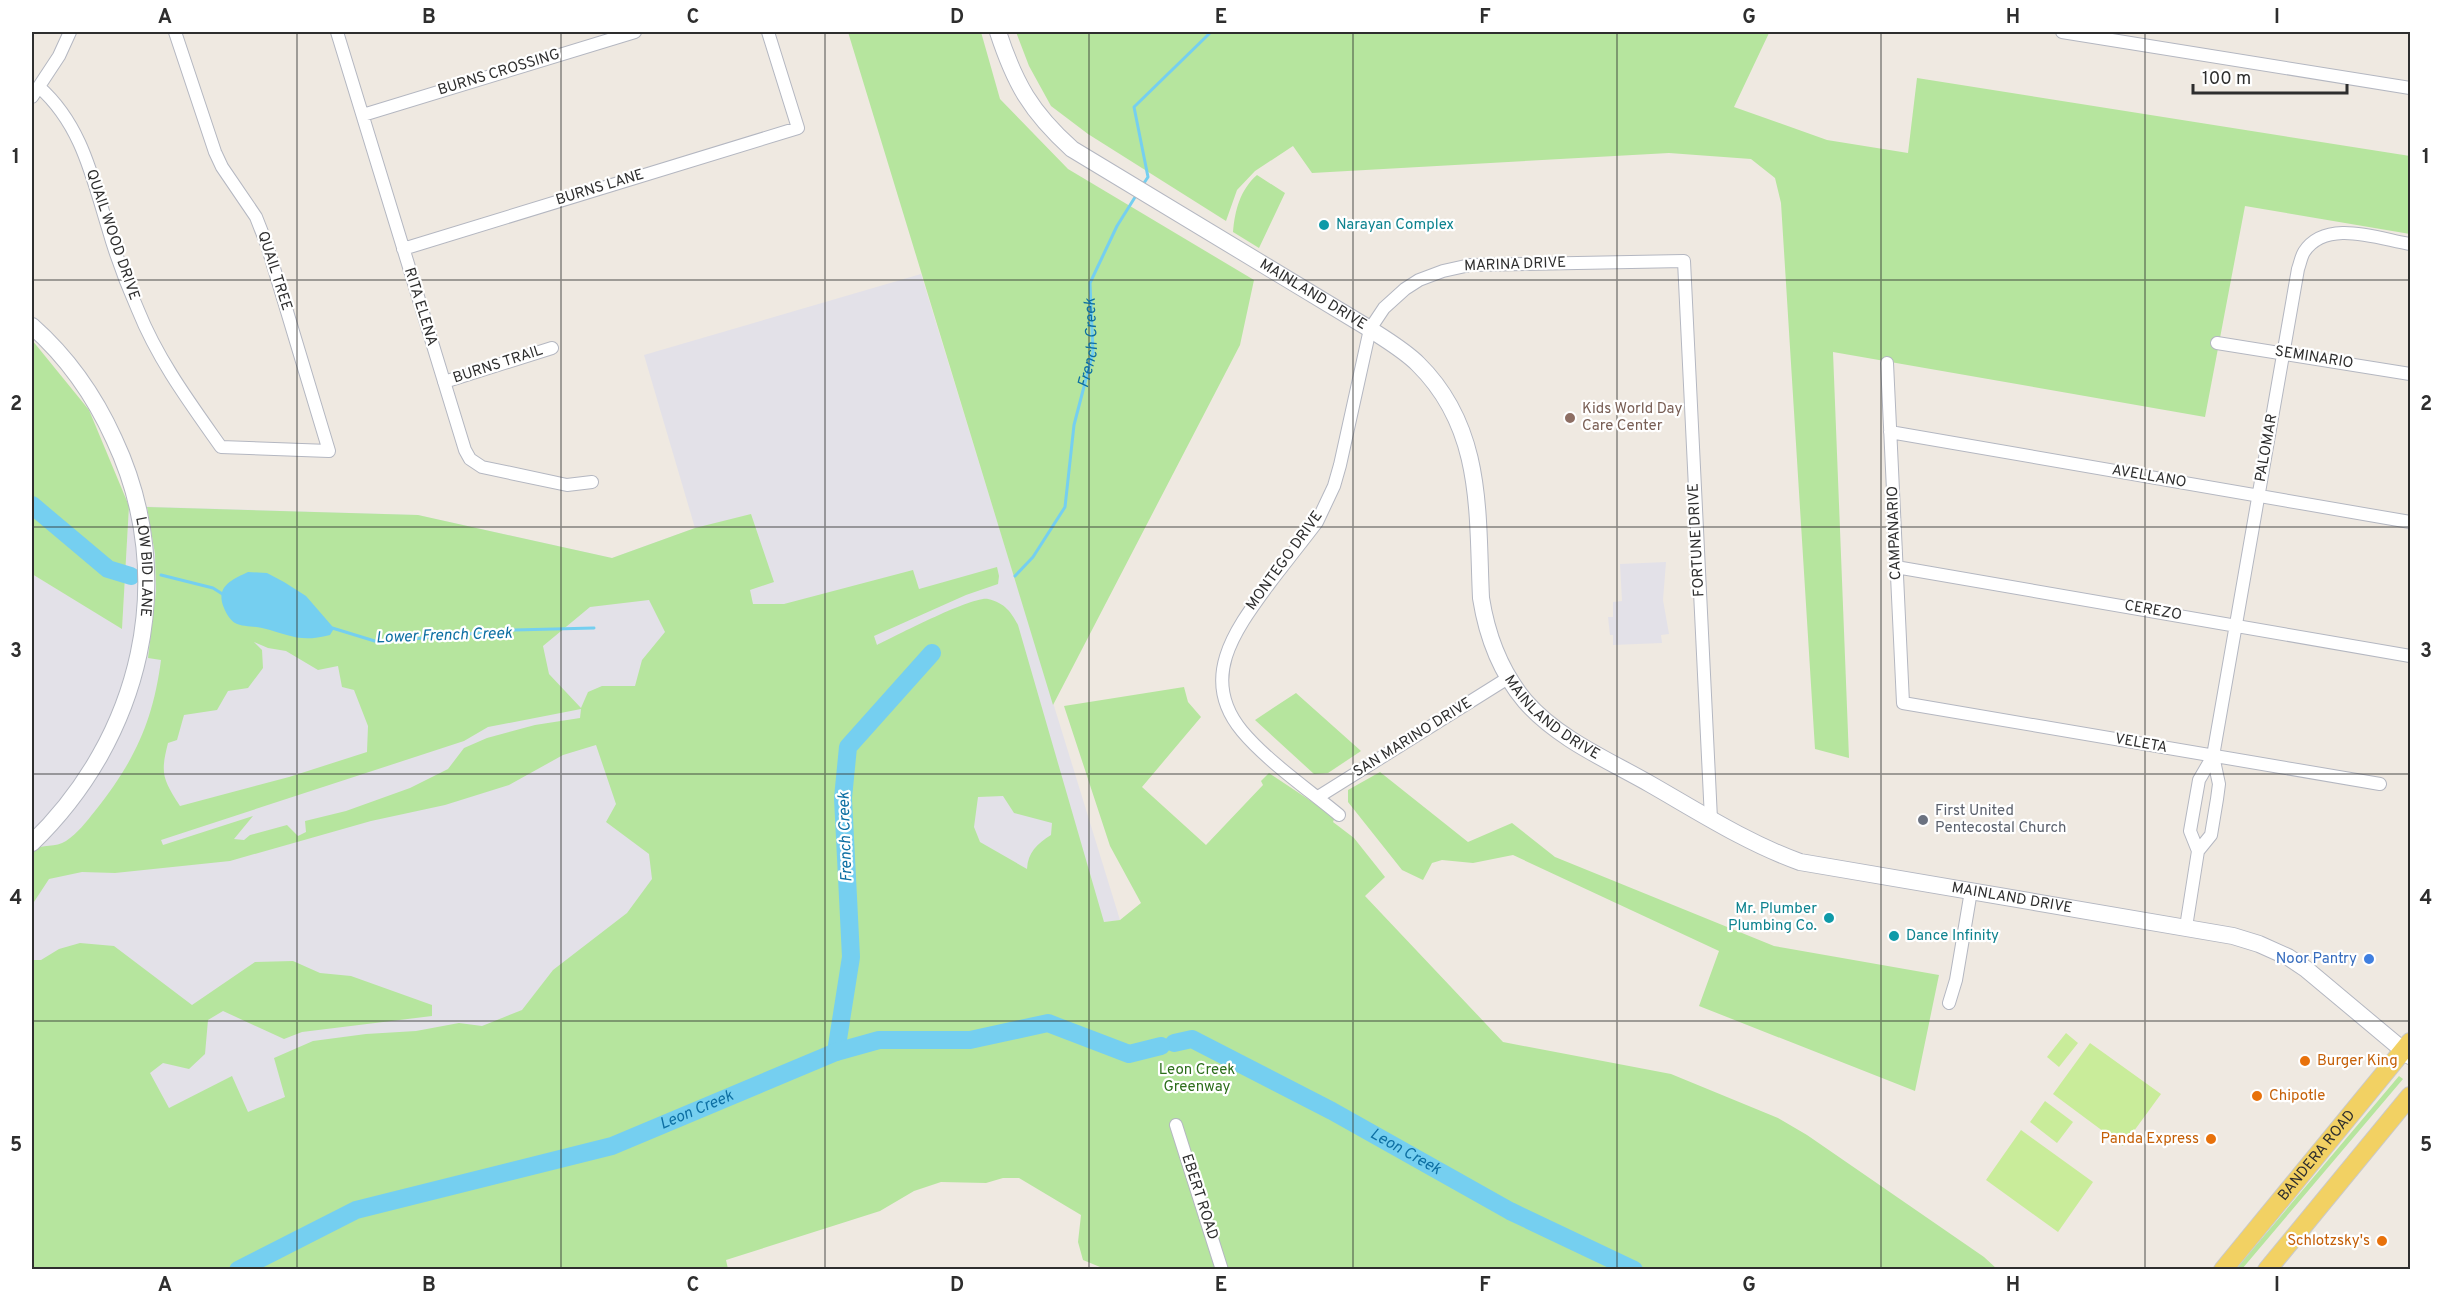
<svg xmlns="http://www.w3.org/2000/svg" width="2442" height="1301" font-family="Overpass,sans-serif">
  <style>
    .industrial { fill: #e3e1e8 }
    .green { fill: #b6e59e; fill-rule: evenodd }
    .pitch { fill: #c9ec9a }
    .water { fill: #75cff0 }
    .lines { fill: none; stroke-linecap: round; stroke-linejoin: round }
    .stream { stroke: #75cff0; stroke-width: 3 }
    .river { stroke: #75cff0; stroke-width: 18 }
    .street-casing { stroke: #b4b7c1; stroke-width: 14 }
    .secondary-casing { stroke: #b4b7c1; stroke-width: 18 }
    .primary-casing { stroke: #c9c9c9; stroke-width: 20 }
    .street { stroke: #fff; stroke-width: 12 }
    .secondary { stroke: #fff; stroke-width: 16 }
    .primary { stroke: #f2d163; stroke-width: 18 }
    .grid { fill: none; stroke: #2e2e2e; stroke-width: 1.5; stroke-opacity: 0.55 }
    .culture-dot { fill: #0f9aa8; stroke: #fff; stroke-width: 2 }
    .education-dot { fill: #8d6e63; stroke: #fff; stroke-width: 2 }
    .worship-dot { fill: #6b7280; stroke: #fff; stroke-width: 2 }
    .shop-dot { fill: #3f7fe0; stroke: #fff; stroke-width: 2 }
    .food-dot { fill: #e8710a; stroke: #fff; stroke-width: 2 }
    .labels { text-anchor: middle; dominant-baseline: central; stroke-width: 4.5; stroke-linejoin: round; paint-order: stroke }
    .street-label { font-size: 15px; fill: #2e2e2e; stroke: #fff }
    .culture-label { font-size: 15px; fill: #0d838f; stroke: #fff; text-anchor: start }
    .education-label { font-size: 15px; fill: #785e54; stroke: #fff; text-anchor: start }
    .worship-label { font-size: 15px; fill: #5b616d; stroke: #fff; text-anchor: start }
    .shop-label { font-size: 15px; fill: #366cbe; stroke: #fff; text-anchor: end }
    .food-label { font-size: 15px; fill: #c56008; stroke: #fff; text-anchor: start }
    .park-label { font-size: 15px; fill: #2c6e1b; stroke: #fff }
    .water-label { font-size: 16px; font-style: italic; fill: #0d6fa3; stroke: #fff }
    .neatline { fill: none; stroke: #2e2e2e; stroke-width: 2 }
    .grid-label { font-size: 20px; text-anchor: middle; font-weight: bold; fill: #2e2e2e }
  </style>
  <rect width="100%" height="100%" fill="#efe9e1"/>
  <path class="industrial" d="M921,274L1120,920L865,954L32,1196V574L122,628L129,506L418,515L612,558L695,528L644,355Z
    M1666,562L1663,600L1669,634L1661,635L1662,643L1613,645V635H1610L1608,617H1613V602L1622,601L1620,564Z"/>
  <path class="green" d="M848,32H981L1000,99L1068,169L1254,280L1240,345L1053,705Z
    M1016,32H1765L1769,33L1734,107L1827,140L1908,153L1917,78L2410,156V234L2245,206L2205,417L1833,352L1849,758L1815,749L1781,203L1775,178L1751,159L1669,153L1312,173L1293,146L1255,171L1237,190L1226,221L1088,134L1051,106L1029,66Z
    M1257,175L1285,193L1259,248L1233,232C1235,210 1240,190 1257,175Z
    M32,340L89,410L129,506L122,629L32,574Z
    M147,507L418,515L612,558L695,528L751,514L774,582L750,590L753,604H784L913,570L919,589L997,567L999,576L998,584L966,595L874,636L877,645C896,636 972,596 988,599C1005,603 1011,612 1018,625L1104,922L1120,920L1141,903L1110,846L1064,706L1184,687L1188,702L1201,717L1142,787L1206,845L1263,785L1261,781L1269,773L1335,817L1333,822L1354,838L1385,877L1365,896L1503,1042L1671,1074L1778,1118L1807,1135L1984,1257L1997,1269H1105L1083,1260L1078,1242L1081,1215L1019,1178H1003L986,1183L941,1182L914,1191L880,1211L726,1260L728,1269H32V960H41L59,949L80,943L114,946L192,1005L255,962L293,961L320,973L351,976L432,1005V1016L302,1032L284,1039L223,1011L208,1020L205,1054L189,1069L163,1063L150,1073L169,1108L232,1076L248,1112L285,1097L274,1058L313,1041L366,1034L416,1031L459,1023L482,1026L522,1010L553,970L627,913L652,879L649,854L606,822L616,804L596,745L563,755L509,785L445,805L371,821L230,861L115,873L82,872L49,879L32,905V851C42,843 56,848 66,841C77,834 87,821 95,811C134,762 153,722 161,660L148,658L156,591L155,554ZM649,600L665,632L642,660L635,686H602L588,692L581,708L549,674L543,646L590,607ZM254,642L268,648L286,651L318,670L338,666L342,687L354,690L368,726L367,752L289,777L180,806C163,779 160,774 168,743L177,740L184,715L217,710L228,691L248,688L263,668L262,650ZM581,709L580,718L535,725L487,738L464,748L448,769L410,788L346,811L305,821L306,832L298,836L287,825L250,835L244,840L234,839L253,816L163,845L161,840L464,741L488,727ZM1003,796L1014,813L1052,823L1051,835C1037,844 1028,852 1027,869L980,842L974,827L978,797Z
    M1296,693L1361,751L1328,773L1314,774L1255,720Z
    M1380,772L1468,842L1512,823L1555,857L1774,946L1939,975L1915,1091L1699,1006L1719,951L1513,855L1473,863L1442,860L1432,863L1423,880L1402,870L1348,802V790Z
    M2399,1076L2403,1079L2242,1269H2236Z"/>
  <path class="pitch" d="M2066,1033L2078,1043L2059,1067L2047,1057Z
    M2090,1043L2161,1094L2123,1146L2053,1094Z
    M2045,1101L2073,1122L2057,1143L2030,1122Z
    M2021,1130L2093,1182L2058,1232L1986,1180Z"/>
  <path class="water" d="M248,572L267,573L284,582L306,596L332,626L333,630L330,635C299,643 291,635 262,628C254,626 242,627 235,623C230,620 226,613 224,608C215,587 231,580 248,572Z"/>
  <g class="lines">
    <g class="stream">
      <path d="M1142,186L1148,177L1134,107L1211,32"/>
      <path d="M161,575L213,588L224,595"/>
      <path id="s1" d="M1015,576L1033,557L1065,507L1074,425L1093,352L1090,283L1117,226L1137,194"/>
      <path d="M329,627L378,642L514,630L594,628"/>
    </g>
    <g class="river">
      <path d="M32,505L108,569L131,576"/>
      <path id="s2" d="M1174,1043L1192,1039L1332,1111L1510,1211L1634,1270"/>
      <path d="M836,1052L851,957L843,798L848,747L932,653"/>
      <path id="s3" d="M238,1270L356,1210L612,1146L836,1052L879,1040H970L1048,1023L1129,1054L1161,1046"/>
    </g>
    <defs>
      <path id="street" d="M337,32L465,450L470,459L482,467L567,485L592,482
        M2062,32L2410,88
        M39,87C81,124 92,176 108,228C116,256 126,283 138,310C158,360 190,403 221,447L329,451L267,245L256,217L222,167L215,152L175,32
        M32,97L59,56L70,32
        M363,115L635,32
        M403,249L798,128L768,32
        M2217,343L2410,374
        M1887,363L1903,703L2380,784
        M444,382L552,348
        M1890,432L2410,522
        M1896,567L2410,656
        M1318,797L1508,678
        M1339,815C1309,790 1267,761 1242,731C1198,678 1236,629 1269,584C1285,563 1301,543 1317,522L1334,486L1340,465L1370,329L1384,308L1405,289L1419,280L1443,271L1470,265L1684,261L1711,819
        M2198,851L2211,835L2217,799L2219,784L2213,756
        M2186,927L2198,851L2190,831L2199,780L2213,756L2298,269C2300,264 2301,257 2304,252C2326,218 2379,239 2410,244
        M1949,1003L1956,980L1971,891
        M1176,1125L1222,1270"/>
      <g id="secondary">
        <path id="s4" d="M998,32C1015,84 1031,112 1072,149L1370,329C1386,340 1404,350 1418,364C1484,429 1477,513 1481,598C1487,636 1500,671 1525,701C1558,739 1608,760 1650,784C1699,812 1747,843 1800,862L2233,936L2259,944L2288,957L2306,969L2410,1056"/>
        <path id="s5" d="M32,326C67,357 95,397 114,439C180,579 141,738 32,843"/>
      </g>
      <g id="primary">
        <path id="s6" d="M2223,1270L2410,1042"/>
        <path d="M2267,1270L2410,1096"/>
      </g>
    </defs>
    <use href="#street" class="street-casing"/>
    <use href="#secondary" class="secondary-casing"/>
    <use href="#primary" class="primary-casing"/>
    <use href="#street" class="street"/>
    <use href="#secondary" class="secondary"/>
    <use href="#primary" class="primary"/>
  </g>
  <path class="grid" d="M297,32V1270M561,32V1270M825,32V1270M1089,32V1270M1353,32V1270M1617,32V1270M1881,32V1270M2145,32V1270M32,280H2410M32,527H2410M32,774H2410M32,1021H2410"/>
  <g class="culture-dot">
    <circle cx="1324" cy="225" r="6"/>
    <circle cx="1829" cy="918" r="6"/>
    <circle cx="1894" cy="936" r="6"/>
  </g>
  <circle class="education-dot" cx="1570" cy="418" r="6"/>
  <circle class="worship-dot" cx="1923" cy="820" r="6"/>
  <circle class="shop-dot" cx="2369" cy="959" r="6"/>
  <g class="food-dot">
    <circle cx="2305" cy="1061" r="6"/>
    <circle cx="2257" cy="1096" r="6"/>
    <circle cx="2211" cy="1139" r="6"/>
    <circle cx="2382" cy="1241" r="6"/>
  </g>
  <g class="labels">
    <g class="street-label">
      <text transform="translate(499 73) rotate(-17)">BURNS CROSSING</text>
      <text transform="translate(600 188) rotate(-17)">BURNS LANE</text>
      <text transform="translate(112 235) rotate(71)">QUAIL WOOD DRIVE</text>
      <text transform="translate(1515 265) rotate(-2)">MARINA DRIVE</text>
      <text transform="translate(274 271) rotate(72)">QUAIL TREE</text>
      <text stroke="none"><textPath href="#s4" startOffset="422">MAINLAND DRIVE</textPath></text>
      <text transform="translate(420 307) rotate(73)">RITA ELENA</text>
      <text transform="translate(2314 358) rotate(9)">SEMINARIO</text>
      <text transform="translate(498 365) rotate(-18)">BURNS TRAIL</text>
      <text transform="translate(2267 448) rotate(-80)">PALOMAR</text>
      <text transform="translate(2149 477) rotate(10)">AVELLANO</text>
      <text transform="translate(1895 533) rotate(-92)">CAMPANARIO</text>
      <text transform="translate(1697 540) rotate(-93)">FORTUNE DRIVE</text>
      <text transform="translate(1285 561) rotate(-54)">MONTEGO DRIVE</text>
      <text stroke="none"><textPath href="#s5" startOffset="273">LOW BID LANE</textPath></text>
      <text transform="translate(2153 611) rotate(10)">CEREZO</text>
      <text stroke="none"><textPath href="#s4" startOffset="942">MAINLAND DRIVE</textPath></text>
      <text transform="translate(1413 738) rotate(-32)">SAN MARINO DRIVE</text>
      <text transform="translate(2141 744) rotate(10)">VELETA</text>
      <text stroke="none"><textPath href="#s4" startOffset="1446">MAINLAND DRIVE</textPath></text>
      <text stroke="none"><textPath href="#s6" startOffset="148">BANDERA ROAD</textPath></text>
      <text transform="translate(1199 1197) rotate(72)">EBERT ROAD</text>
    </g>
    <g class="culture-label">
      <text x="1336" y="225">Narayan Complex</text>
      <text x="1817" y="909" text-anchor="end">Mr. Plumber<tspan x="1817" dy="17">Plumbing Co.</tspan></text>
      <text x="1906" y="936">Dance Infinity</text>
    </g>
    <g class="education-label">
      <text x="1582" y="409">Kids World Day<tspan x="1582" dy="17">Care Center</tspan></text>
    </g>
    <g class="worship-label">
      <text x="1935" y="811">First United<tspan x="1935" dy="17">Pentecostal Church</tspan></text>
    </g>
    <g class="shop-label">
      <text x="2357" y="959">Noor Pantry</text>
    </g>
    <g class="food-label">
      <text x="2317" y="1061">Burger King</text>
      <text x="2269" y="1096">Chipotle</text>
      <text x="2199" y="1139" text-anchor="end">Panda Express</text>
      <text x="2370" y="1241" text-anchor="end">Schlotzsky's</text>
    </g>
    <g class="park-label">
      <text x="1197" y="1070">Leon Creek<tspan x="1197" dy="17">Greenway</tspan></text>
    </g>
    <g class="water-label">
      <text stroke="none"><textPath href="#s1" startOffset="252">French Creek</textPath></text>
      <text transform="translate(444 636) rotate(-2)">Lower French Creek</text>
      <text transform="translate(846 837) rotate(-92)">French Creek</text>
      <text stroke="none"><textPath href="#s3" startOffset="488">Leon Creek</textPath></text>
      <text stroke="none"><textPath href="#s2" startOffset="260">Leon Creek</textPath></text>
    </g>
  </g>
  <rect width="2442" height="1301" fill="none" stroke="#ffffff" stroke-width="66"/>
  <path d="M2193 84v9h154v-9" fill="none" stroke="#2e2e2e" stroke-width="3"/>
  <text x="2202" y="84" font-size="18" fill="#2e2e2e" stroke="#ffffff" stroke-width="4.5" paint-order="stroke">100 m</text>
  <rect x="33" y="33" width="2376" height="1235" class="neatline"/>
  <g class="grid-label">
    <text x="165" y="23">A</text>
    <text x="429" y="23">B</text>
    <text x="693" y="23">C</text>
    <text x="957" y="23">D</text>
    <text x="1221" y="23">E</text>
    <text x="1485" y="23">F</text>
    <text x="1749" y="23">G</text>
    <text x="2013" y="23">H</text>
    <text x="2277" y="23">I</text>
    <text x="16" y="163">1</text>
    <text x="2426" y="163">1</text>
    <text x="16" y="410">2</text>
    <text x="2426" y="410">2</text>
    <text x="16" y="657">3</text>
    <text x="2426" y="657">3</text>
    <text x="16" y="904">4</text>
    <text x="2426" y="904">4</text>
    <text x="16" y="1151">5</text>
    <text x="2426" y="1151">5</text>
    <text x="165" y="1291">A</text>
    <text x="429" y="1291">B</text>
    <text x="693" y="1291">C</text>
    <text x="957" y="1291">D</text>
    <text x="1221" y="1291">E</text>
    <text x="1485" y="1291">F</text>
    <text x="1749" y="1291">G</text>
    <text x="2013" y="1291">H</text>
    <text x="2277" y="1291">I</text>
  </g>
</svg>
